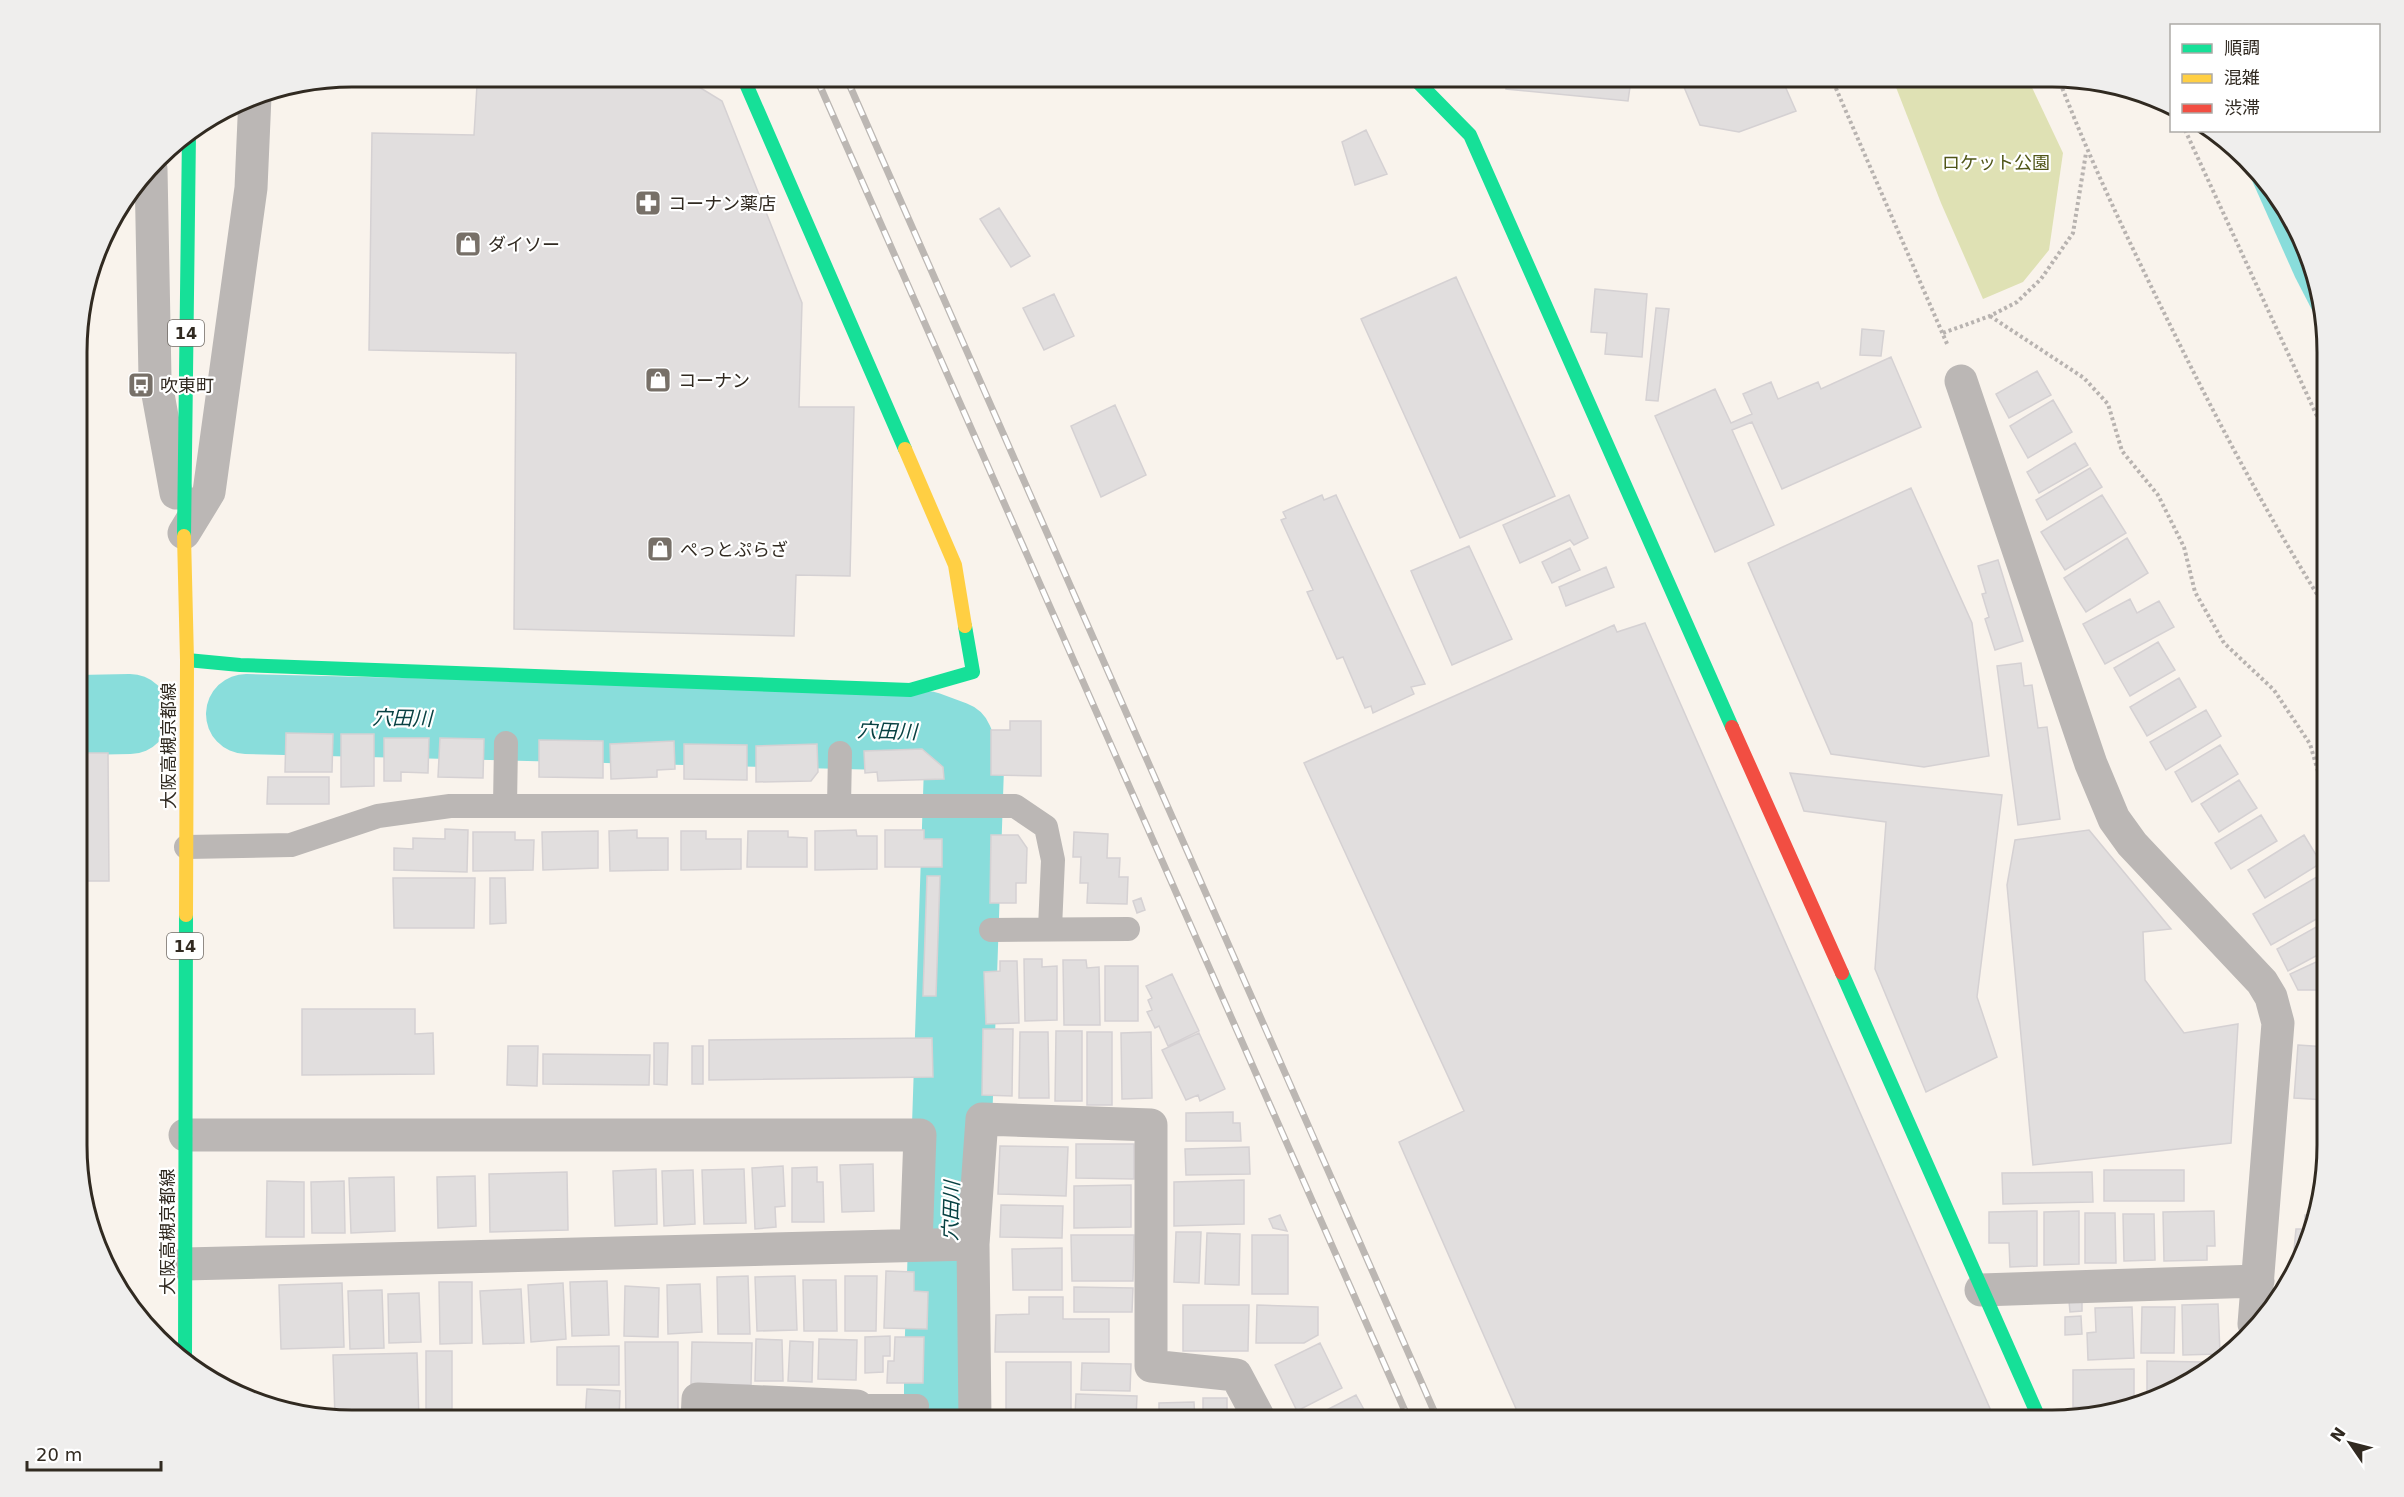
<svg xmlns="http://www.w3.org/2000/svg" width="2404" height="1497" font-family="'DejaVu Sans','Noto Sans JP',sans-serif">
  <style>
    .green { fill: #dfe1b4 }
    .water { fill: #89dddb }
    .lines { fill: none; stroke-linecap: round; stroke-linejoin: round }
    .river { stroke: #89dddb; stroke-width: 80 }
    .building { fill: #e1dede; stroke: #d5d1d3; stroke-width: 1.5 }
    .path { stroke: #b8b3b0; stroke-width: 4; stroke-dasharray: 3 3; stroke-linecap: butt }
    .lane { stroke: #bbb7b5; stroke-width: 24 }
    .street { stroke: #bbb7b5; stroke-width: 33 }
    .fast { stroke: #16e098; stroke-width: 14 }
    .slow { stroke: #ffcf43; stroke-width: 14 }
    .jam { stroke: #f24e42; stroke-width: 14 }
    .rail-casing { stroke: #bcb7b3; stroke-width: 7 }
    .rail { stroke: #fff; stroke-width: 4.5; stroke-dasharray: 14; stroke-linecap: butt }
    .labels { text-anchor: middle; dominant-baseline: central; stroke-width: 4.5; stroke-linejoin: round; paint-order: stroke }
    .shield { fill: #fff; stroke: #6f6a64; stroke-width: 1.5 }
    .shield-label { font-size: 16px; font-weight: bold; fill: #312a21 }
    .park-label { font-size: 18px; fill: #505618; stroke: #fff }
    .poi-label { font-size: 18px; fill: #312a21; stroke: #fff; text-anchor: start }
    .street-label { font-size: 18px; fill: #312a21; stroke: #fff }
    .water-label { font-size: 20px; font-style: italic; fill: #084243; stroke: #fff }
    .rim { fill: none; stroke: #312a21; stroke-width: 3 }
  </style>
  <rect width="100%" height="100%" fill="#f9f3ec"/>
  <path class="green" d="M1892,77H2027L2063,153L2049,250L2023,282L1983,299L1941,203Z"/>
  <path class="water" d="M2246,167L2291,214L2327,339L2295,277Z"/>
  <g class="lines">
    <path class="river" d="M246,714L926,731L953,741L964,767L944,1364V1420
      M79,715L130,714"/>
  </g>
  <path class="building" d="M1507,77H1781L1796,111L1739,132L1700,125L1681,80H1631L1628,101L1506,89Z
    M694,84L722,101L802,303L799,407H854L850,576L796,575L794,636L514,629L516,353L369,350L372,133L474,135L477,85Z
    M1366,130L1387,174L1355,185L1342,142Z
    M999,208L1030,256L1011,267L980,219Z
    M1456,277L1555,496L1460,538L1361,319Z
    M1595,289L1647,294L1642,357L1605,354L1607,333L1591,332Z
    M1054,294L1074,336L1044,350L1023,308Z
    M1656,308L1669,309L1658,401L1646,400Z
    M1862,329L1884,331L1881,356L1860,355Z
    M1891,357L1921,427L1782,489L1752,422L1732,430L1774,525L1715,552L1655,416L1715,389L1731,423L1752,414L1743,394L1771,382L1778,399L1818,382L1821,389Z
    M2037,371L2051,395L2009,418L1996,394Z
    M2053,400L2072,432L2028,458L2010,426Z
    M1115,405L1146,475L1101,497L1071,426Z
    M2075,443L2088,465L2039,493L2027,472Z
    M2090,468L2102,487L2047,520L2036,500Z
    M1911,488L1972,623L1989,756L1924,767L1831,754L1748,563Z
    M1322,495L1324,500L1336,495L1425,684L1411,687L1414,694L1373,713L1371,706L1365,708L1343,657L1337,659L1307,592L1313,590L1281,520L1286,518L1283,512Z
    M1569,495L1588,538L1574,545L1570,540L1520,563L1503,525Z
    M2102,495L2126,533L2065,570L2041,532Z
    M2127,538L2148,573L2086,612L2064,578Z
    M1469,546L1512,639L1452,665L1411,571Z
    M1570,548L1580,570L1552,583L1542,562Z
    M1998,560L2023,641L1995,650L1985,619L1989,617L1982,594L1986,593L1978,566Z
    M1606,567L1614,587L1566,606L1559,587Z
    M2130,599L2137,613L2159,601L2174,627L2105,664L2083,624Z
    M1645,623L1995,1420H1521L1399,1142L1464,1111L1304,763L1614,625L1617,632Z
    M2158,642L2175,670L2130,696L2114,668Z
    M2021,663L2024,686L2032,685L2038,728L2047,727L2060,819L2018,825L1997,666Z
    M2179,678L2196,707L2147,736L2130,707Z
    M2206,710L2221,736L2166,770L2150,742Z
    M1010,721H1041V776L991,775V730H1010Z
    M286,733L333,734L332,772H285Z
    M341,734H374V786L341,787Z
    M384,738H429L428,773L401,772V781H384Z
    M440,738L484,739L483,778L438,777Z
    M539,740L603,741V778L539,777Z
    M674,741L675,769L657,770V777L611,779L610,744Z
    M684,744L747,745V780L684,779Z
    M817,744L818,772L811,781L756,782V746Z
    M2220,745L2238,774L2192,802L2175,772Z
    M922,749L943,767L944,779L878,781L877,772L865,773L864,751Z
    M79,753H108L109,881H79Z
    M1790,773L2002,795L1977,997L1997,1057L1926,1092L1875,969L1886,822L1804,811Z
    M268,777H329V804H267Z
    M2239,780L2257,808L2219,832L2201,804Z
    M2261,815L2277,841L2231,869L2215,843Z
    M445,829L468,830L467,872L394,870V848L413,849V838L445,839Z
    M637,830V838H668V870L610,871L609,831Z
    M856,830L857,836H877V869L815,870V831Z
    M885,830H924V839H942V867H885Z
    M2089,830L2171,929L2143,932L2145,980L2184,1033L2238,1024L2231,1143L2033,1165L2007,885L2015,840Z
    M598,831V868L543,870L542,832Z
    M681,831H706V839H741V869L681,870Z
    M748,831H788V837L807,838V867H747Z
    M473,832H515V840H534L533,870L473,871Z
    M1074,832L1108,834L1107,858H1120L1119,877H1128L1127,904L1087,903L1088,883H1080L1081,857H1073Z
    M991,835H1018L1027,848L1026,883H1016V903H990Z
    M2304,835L2321,863L2265,898L2248,870Z
    M2327,871V913L2271,945L2253,914Z
    M927,876H940L936,996H923Z
    M393,878H475L474,928H394Z
    M490,878H505L506,923L490,924Z
    M1141,898L1145,910L1137,913L1133,901Z
    M2327,921V950L2288,971L2277,949Z
    M2327,957V990H2298L2290,974Z
    M1024,959H1042V967L1057,966V1020L1025,1021Z
    M1063,960H1086L1087,968L1099,967L1100,1025H1064Z
    M1000,961H1017L1019,1023L986,1024L984,972L1000,971Z
    M1105,966H1138V1021H1105Z
    M1172,974L1199,1031L1168,1046L1159,1026L1155,1028L1147,1012L1152,1010L1148,1000L1152,998L1146,986Z
    M302,1009H415V1034L433,1033L434,1074L302,1075Z
    M2322,1016L2327,1017V1041H2321Z
    M983,1029H1013L1012,1096L982,1095Z
    M1056,1031H1082V1101H1055Z
    M1020,1032H1048L1049,1098H1019Z
    M1087,1032H1112V1105H1087Z
    M1151,1032L1152,1098L1122,1099L1121,1033Z
    M1199,1033L1225,1089L1200,1101L1198,1095L1186,1100L1162,1050Z
    M932,1038L933,1077L709,1080V1040Z
    M654,1043H668L667,1085L654,1084Z
    M2298,1045L2327,1047V1100L2294,1098Z
    M508,1046H538L537,1086L507,1085Z
    M692,1046H703V1084H692Z
    M543,1054L650,1055L649,1085L543,1084Z
    M1233,1112V1123H1240L1241,1141H1186V1113Z
    M1076,1144H1134V1179L1076,1178Z
    M1000,1146L1068,1147L1066,1196L998,1194Z
    M1249,1147L1250,1174L1186,1175L1185,1149Z
    M2318,1152L2327,1153L2322,1187L2314,1186Z
    M873,1164L874,1211L842,1212L840,1165Z
    M783,1166L785,1206L775,1207L776,1227L755,1229L752,1168Z
    M817,1167V1182H823L824,1222H792V1168Z
    M656,1169L657,1224L615,1226L613,1171Z
    M744,1169L746,1223L704,1224L702,1170Z
    M693,1170L695,1224L664,1226L662,1171Z
    M2104,1170H2184V1201H2104Z
    M567,1172L568,1230L490,1232L489,1174Z
    M2092,1172L2093,1202L2003,1204L2002,1173Z
    M475,1176L476,1226L438,1228L437,1177Z
    M394,1177L395,1231L351,1233L349,1178Z
    M1244,1180V1224L1174,1226V1182Z
    M267,1181L304,1182V1237H266Z
    M344,1181L345,1233H312L311,1182Z
    M1131,1185V1227L1074,1228V1186Z
    M1001,1205L1063,1206L1062,1238L1000,1237Z
    M2037,1211V1266L2010,1267L2009,1243H1989V1212Z
    M2079,1211V1264L2044,1265V1212Z
    M2214,1211L2215,1246H2207V1260L2164,1261L2163,1212Z
    M2085,1213H2115L2116,1263H2085Z
    M2123,1214H2154L2155,1260L2124,1261Z
    M1280,1215L1287,1231L1273,1228L1269,1219Z
    M2305,1215L2317,1216L2313,1234L2304,1251L2294,1250L2296,1229H2304Z
    M1176,1232H1201L1199,1283L1174,1282Z
    M1207,1233L1240,1234L1239,1285L1205,1284Z
    M1071,1235H1134L1133,1281H1072Z
    M1252,1235H1288V1294H1252Z
    M1062,1248V1290H1013L1012,1249Z
    M886,1271L914,1272V1291L928,1292L927,1329L884,1328Z
    M748,1276L750,1334H718L717,1277Z
    M795,1276L797,1330L757,1331L755,1277Z
    M845,1276H877L876,1331H845Z
    M803,1280H836L837,1331H804Z
    M607,1281L609,1335L572,1336L570,1282Z
    M439,1282H472V1343L440,1344Z
    M342,1283L344,1347L281,1349L279,1285Z
    M563,1283L566,1339L531,1342L528,1285Z
    M700,1284L702,1332L668,1334L667,1285Z
    M625,1286L659,1288L658,1337L624,1336Z
    M1074,1287L1133,1288L1132,1312H1074Z
    M521,1289L524,1343L483,1344L480,1291Z
    M382,1290L384,1348L350,1349L348,1291Z
    M419,1293L421,1342L389,1343L388,1294Z
    M1029,1297H1063V1319H1109V1352H995L996,1315L1029,1314Z
    M2069,1301H2082V1311L2070,1312Z
    M2218,1304L2220,1354L2183,1355L2182,1305Z
    M1183,1305H1249L1248,1351H1183Z
    M1257,1305L1318,1307V1335L1304,1343H1256Z
    M2132,1307L2134,1358L2088,1360L2087,1333L2096,1332L2095,1308Z
    M2142,1307H2175L2174,1353H2141Z
    M2081,1316L2082,1334L2065,1335V1317Z
    M890,1336V1356H883V1372L865,1373V1337Z
    M895,1337H924L923,1383H887L888,1361H894Z
    M756,1339L782,1340L783,1381H755Z
    M819,1339L857,1340L856,1380L818,1379Z
    M790,1341L813,1342L812,1382L788,1381Z
    M625,1342H678V1420H626Z
    M692,1342L752,1343L751,1385L691,1384Z
    M1320,1343L1342,1388L1297,1411L1275,1365Z
    M619,1346V1385H557V1347Z
    M426,1351H452V1409H426Z
    M417,1353L419,1420H351L335,1418L333,1355Z
    M2147,1361L2204,1362V1370L2190,1384L2147,1397Z
    M1006,1362H1071V1420H1006Z
    M1082,1363L1131,1364L1130,1391L1081,1390Z
    M2134,1369V1401L2115,1406L2073,1407V1370Z
    M587,1389L620,1391L619,1420H585Z
    M1076,1394L1137,1396L1136,1418L1075,1416Z
    M1356,1395L1368,1417L1363,1420H1307Z
    M1203,1398H1227V1418L1248,1417V1420H1203Z
    M1194,1402L1195,1420H1159V1403Z
    M719,1419L774,1420H719Z"/>
  <g class="lines">
    <path class="path" d="M1831,77L1948,346
      M2058,77C2092,166 2133,250 2175,335C2221,428 2271,522 2327,610
      M2185,130L2316,414L2327,433
      M1990,316L2084,378L2108,404L2122,451L2158,495L2184,547L2195,592L2224,643L2274,690L2310,744L2327,802
      M1943,333L1990,316L2017,302L2041,279L2073,233L2086,153"/>
    <path class="lane" d="M505,806L506,743
      M839,806L840,753
      M186,847L291,845L378,816L450,806H1015L1046,827L1053,860L1050,928
      M991,930L1128,929
      M857,1406H917"/>
    <path class="street" d="M151,169L155,378L176,493
      M1961,381L2091,764L2114,819L2132,844L2262,982L2271,997L2278,1023L2254,1324
      M184,533L209,492L251,188L255,96
      M185,1135H920L916,1245
      M185,1264L973,1244
      M1981,1290L2258,1281
      M697,1420L698,1399L857,1406V1420
      M975,1420L973,1244L982,1119L1151,1125V1366L1236,1375L1260,1420"/>
    <path class="fast" d="M743,77L905,449
      M1413,77L1470,135L1732,727
      M184,536L189,133
      M187,660L240,665L910,690L973,672L965,626
      M1842,973L2040,1420
      M185,1360L186,915"/>
    <path class="slow" d="M905,449L955,565L965,626
      M184,536L187,660L186,915"/>
    <path class="jam" d="M1732,727L1842,973"/>
    <defs>
      <path id="rail" d="M816,77L1409,1420
        M846,77L1438,1420"/>
    </defs>
    <use href="#rail" class="rail-casing"/>
    <use href="#rail" class="rail"/>
  </g>
  <defs>
    <symbol id="pharmacy-square" viewBox="-11 -11 22 22"><rect x="-9" y="-9" width="18" height="18" rx="4" fill="#777068" stroke="#fff"/><path d="M-2-6h4v4h4v4h-4v4h-4v-4h-4v-4h4Z" fill="#fff"/></symbol>
    <symbol id="shop-square" viewBox="-11 -11 22 22"><rect x="-9" y="-9" width="18" height="18" rx="4" fill="#777068" stroke="#fff"/><path d="M-5-2.5h2.3a2.7 3.5 0 0 1 5.4 0H5L5.5 6h-11ZM-1.5-2.5h3a1.5 2.3 0 0 0-3 0Z" fill="#fff"/></symbol>
    <symbol id="bus-square" viewBox="-11 -11 22 22"><rect x="-9" y="-9" width="18" height="18" rx="4" fill="#777068" stroke="#fff"/><path d="M-5-6H5V4H4V6H2V4H-2V6H-4V4H-5ZM-3.5-4V0h7V-4ZM-3.5 1.2v1.5H-2V1.2ZM2 1.2v1.5H3.5V1.2Z" fill="#fff"/></symbol>
  </defs>
  <g fill-rule="evenodd">
    <use href="#pharmacy-square" x="633" y="188" width="30" height="30"/>
    <use href="#shop-square" x="453" y="229" width="30" height="30"/>
    <use href="#shop-square" x="643" y="365" width="30" height="30"/>
    <use href="#bus-square" x="126" y="370" width="30" height="30"/>
    <use href="#shop-square" x="645" y="534" width="30" height="30"/>
  </g>
  <g class="labels">
    <g class="shield">
      <rect x="168" y="320" width="36" height="26" rx="4.5"/>
      <rect x="167" y="933" width="36" height="26" rx="4.5"/>
    </g>
    <g class="shield-label">
      <text x="186" y="333">14</text>
      <text x="185" y="946">14</text>
    </g>
    <g class="park-label">
      <text x="1996" y="162">ロケット公園</text>
    </g>
    <g class="poi-label">
      <text x="668" y="203">コーナン薬店</text>
      <text x="488" y="244">ダイソー</text>
      <text x="678" y="380">コーナン</text>
      <text x="160" y="385">吹東町</text>
      <text x="680" y="549">ぺっとぷらざ</text>
    </g>
    <g class="street-label">
      <text transform="translate(168 746) rotate(-90)">大阪高槻京都線</text>
      <text transform="translate(167 1232) rotate(-90)">大阪高槻京都線</text>
    </g>
    <g class="water-label">
      <text transform="translate(402 718) rotate(1)">穴田川</text>
      <text transform="translate(887 731) rotate(2)">穴田川</text>
      <text transform="translate(951 1211) rotate(-88)">穴田川</text>
    </g>
  </g>
  <path d="M0 0H2404V1497H0ZM352 87H2052A265 265 0 0 1 2317 352V1145A265 265 0 0 1 2052 1410H352A265 265 0 0 1 87 1145V352A265 265 0 0 1 352 87Z" fill="#efeeed" fill-rule="evenodd"/>
  <path class="rim" d="M352 87H2052A265 265 0 0 1 2317 352V1145A265 265 0 0 1 2052 1410H352A265 265 0 0 1 87 1145V352A265 265 0 0 1 352 87Z"/>
  <rect x="2170" y="24" width="210" height="108" fill="#ffffff" stroke="#adaaa6" stroke-width="1.5"/>
  <rect x="2182" y="44" width="30" height="9" fill="#16e098" stroke="#adaaa6" stroke-width="1.5"/>
  <text x="2224" y="54" font-size="18" fill="#312a21">順調</text>
  <rect x="2182" y="74" width="30" height="9" fill="#ffcf43" stroke="#adaaa6" stroke-width="1.5"/>
  <text x="2224" y="84" font-size="18" fill="#312a21">混雑</text>
  <rect x="2182" y="104" width="30" height="9" fill="#f24e42" stroke="#adaaa6" stroke-width="1.5"/>
  <text x="2224" y="114" font-size="18" fill="#312a21">渋滞</text>
  <g transform="translate(2350 1443) rotate(305)" stroke="#ffffff" stroke-width="4.5" paint-order="stroke">
  <path d="M0-4.5L10 22L0 15L-10 22Z" fill="#312a21"/>
  <text y="-9" font-size="16" font-weight="bold" text-anchor="middle" fill="#312a21">N</text>
  </g>
  <path d="M27 1461v9h134v-9" fill="none" stroke="#312a21" stroke-width="3"/>
  <text x="36" y="1461" font-size="18" fill="#312a21" stroke="#ffffff" stroke-width="4.5" paint-order="stroke">20 m</text>
</svg>
